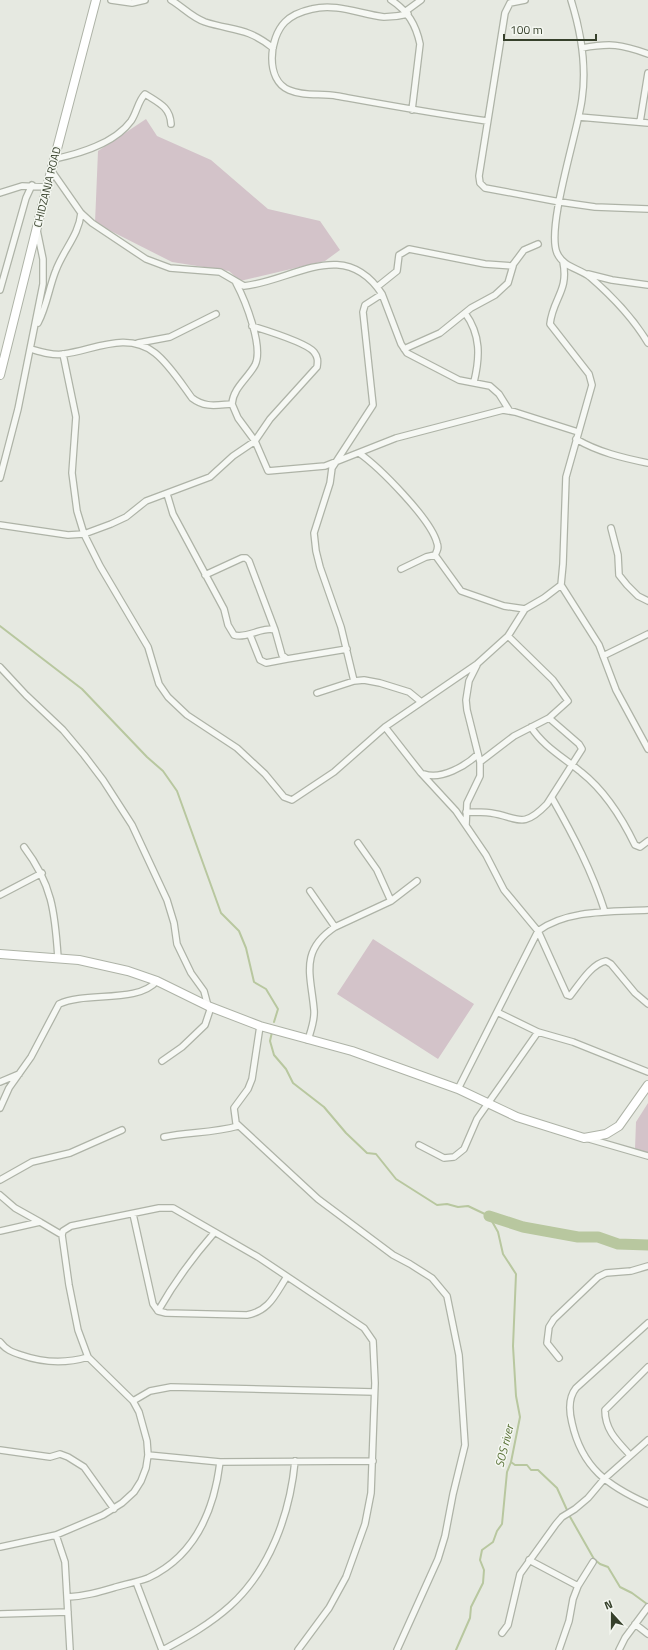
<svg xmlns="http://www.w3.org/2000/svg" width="648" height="1650" font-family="'Titillium Web',sans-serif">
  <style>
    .green { fill: #d3c3c9 }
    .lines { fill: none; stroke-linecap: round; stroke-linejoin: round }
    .stream { stroke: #b8c79f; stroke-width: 2 }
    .river { stroke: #b8c79f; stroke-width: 11 }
    .street-casing { stroke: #aeb3a7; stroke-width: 8 }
    .secondary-casing { stroke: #aeb3a7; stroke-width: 10 }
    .street { stroke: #f6f8f4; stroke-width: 5.5 }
    .secondary { stroke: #fff; stroke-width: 8 }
    .labels { text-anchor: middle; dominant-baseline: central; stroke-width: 3; stroke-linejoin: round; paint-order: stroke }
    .street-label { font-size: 11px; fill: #36402b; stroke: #f4f7f1 }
    .water-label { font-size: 12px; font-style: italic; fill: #5a7237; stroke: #f4f7f1 }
  </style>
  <rect width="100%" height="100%" fill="#e6e9e1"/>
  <path class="green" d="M146,119L157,136L211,160L268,209L320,221L340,250L325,261L240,281L229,271L172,262L95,223L98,151Z
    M373,939L474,1004L438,1059L337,994Z
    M648,1103V1153L635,1149L636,1122Z"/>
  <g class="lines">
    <path class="stream" d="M0,626L82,689L147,757L163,771L177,791L221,913L239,931L246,948L254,982L266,989L278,1009L274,1022
      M272,1032L270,1041L274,1055L286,1069L293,1083L324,1107L346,1133L367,1153L376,1154L396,1179L437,1205L447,1204L458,1207L468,1206L489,1216L498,1232L503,1254L516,1274L513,1346L516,1396L520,1417L511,1462L507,1472L502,1524L497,1531L493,1542L482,1550L480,1560L484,1570L483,1583L471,1607L470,1618L456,1650
      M511,1462L515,1465H527L531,1470H538L557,1488L567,1510
      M569,1515L594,1559L600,1564L608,1567L620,1587L632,1593L647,1604"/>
    <path class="river" d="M489,1216L523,1227L578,1237H598L618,1244L648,1245"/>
    <defs>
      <path id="street" d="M111,0L132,3L145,0
        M171,0C183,7 191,17 205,22C233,31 247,27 273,48
        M391,0C408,11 416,25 420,44L412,110
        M525,0L510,3L505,13L479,176L480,183L485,188L560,202L595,207L648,209
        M571,0C581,32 587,65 582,99C578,131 546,227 557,253C564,268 579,268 590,277C612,296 633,318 648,343
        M406,11L421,0
        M408,14C400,16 392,17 384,17C360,14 336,3 312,9C303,11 292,15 285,22C269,38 265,80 289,90C305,97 321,93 337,96C387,105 436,114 487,121
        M582,48C610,43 621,44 648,54
        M579,117L648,123
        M640,122L648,73
        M54,159C79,154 115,143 131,121C137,112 138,101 145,94C159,103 170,107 171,124
        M51,170L81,213L92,223L146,259L170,268L220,272L244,286C293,281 344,236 382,294L401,344L407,353L459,380L490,386L499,394L509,410
        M0,193L22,186L47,187
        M588,274L612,280L648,285
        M236,283C245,300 264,347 255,365C248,378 233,388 232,404L238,418L255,441L268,471L325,466L396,438L503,410L515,412L578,432
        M377,287L397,271L399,255L409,249L485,264L512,266L524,250L538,244
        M0,290L26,198L32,185
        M465,313C481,335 480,357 474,382
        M38,323C47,306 49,287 56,270C64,249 79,235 81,213
        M138,343L170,337L216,314
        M31,349C41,352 53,356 64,354C94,350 127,331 155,353C169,364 181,383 192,398C205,408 216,405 232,404
        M404,349L440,333L471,308L495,295L508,283L513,266
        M63,354L76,417L72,473L77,511L84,534L100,566L148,647L159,684L168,697L187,715L237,748L265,774L284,797L292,800L334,772L385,727L477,664L508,636L525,609L544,598L561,585L563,564L566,477L592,385L589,374L550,324C553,298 569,291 563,262
        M576,439C598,452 623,458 648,463
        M359,453C379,467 431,519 437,543C439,548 437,551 435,555L426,557L401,569
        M0,478L18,409L43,284V259L37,230
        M167,494L173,514L224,609L228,625L234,635C248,639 262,626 275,630L282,655L287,659L347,649
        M0,525L68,535L84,534L111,524L126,517L146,501L210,477L233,456L255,441L270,419L317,367C318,361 318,357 314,352C307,343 265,330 252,326
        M611,528L618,555L619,575L627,585L638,596L648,601
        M435,555L461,591L504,606L525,609
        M205,575L242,558H246L249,561L275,630
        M561,585L599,645L616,690L648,749
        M250,635L260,660L266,663L287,659
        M603,656L648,634
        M0,667L26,695L63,730L84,755L103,780L132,825L167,900L174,923L177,944L191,973L204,991L208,1006
        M354,681L341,627L320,567L316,551L314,533L330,483L332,468L373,405L363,312L365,305L382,294
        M317,693L354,681L364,680L380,683L409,692L420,701
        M385,727L421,773L456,811L486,855L504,890L538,931L567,995L570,996C579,985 591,964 606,961L611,964L635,993L648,1004
        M531,727C543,746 563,757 581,772C605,791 622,818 635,845L640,847L648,841
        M480,762L514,736L549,718L568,701L553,680L508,636
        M424,774C441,780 466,766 478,754
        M552,798C573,835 592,871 605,912
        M466,812C474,812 483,812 491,813C518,817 522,830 547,804L582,749L579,744L549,718
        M466,825L467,803L480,776V762L467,710L466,700L469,681L477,665
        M358,843L377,870L391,901
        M24,847C52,884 55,912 58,958
        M310,891L335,927
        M0,895L42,873
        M497,1012L538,1032L573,1042L648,1072
        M260,1026L252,1079L248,1089L234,1108L236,1123L318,1199L393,1255L410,1264L432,1278L447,1296L459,1355L465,1445L453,1494L445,1536L438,1559L397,1650
        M308,1040C311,1030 315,1020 314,1010C311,975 299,951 335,927L391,901L417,881
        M162,1061L182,1047L205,1025L211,1007
        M0,1082L19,1074
        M458,1089L538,931C568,909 613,912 648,910
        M0,1108L9,1088L31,1057L59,1004C86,991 137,1004 157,981
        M164,1137C189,1132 213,1133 238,1126
        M586,1138L648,1156
        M419,1145L444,1158L454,1157L464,1149L477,1119L538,1032
        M0,1180L32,1162L70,1153L122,1130
        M0,1195L15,1208L40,1222
        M133,1214L153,1304L158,1311L166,1313L247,1315C269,1311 275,1295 286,1278
        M0,1231L40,1222L62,1235
        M158,1311C174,1283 193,1257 214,1233
        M648,1323L576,1388C568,1398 569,1411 572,1423C582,1468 608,1486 648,1504
        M0,1342C6,1350 12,1352 21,1355C44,1363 65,1364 88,1357
        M559,1358L547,1343L549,1327L554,1319L598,1277L606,1273L631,1271L648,1266
        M133,1401L150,1391L171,1387L374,1392
        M0,1450L50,1457L60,1454L68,1457L84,1467L114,1509
        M148,1455L220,1462L373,1461
        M630,1455C617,1441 605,1430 605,1410L648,1367
        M56,1535L65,1562L70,1650
        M0,1547L56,1535L103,1515L122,1503L134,1492L141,1481L146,1468L148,1455L147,1441L139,1412L133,1401L88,1357L78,1330L69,1285L62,1235L63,1231L71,1226L159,1208H173L258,1257L364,1328L373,1341L375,1383L371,1493L365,1524L346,1577L329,1608L298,1650
        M529,1560L578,1586
        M136,1582L162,1650
        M68,1597C86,1596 99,1592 116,1587C127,1584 137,1582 148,1578C195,1556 214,1511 220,1462
        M0,1614L68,1612
        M635,1624L648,1634
        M502,1633L508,1625L520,1574L556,1524L562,1517L575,1509L588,1498L604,1479L648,1440
        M163,1650C187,1637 210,1624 230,1606C270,1570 290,1514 295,1461
        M559,1650L569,1621L573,1599L578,1586L593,1562
        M619,1650L625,1638L648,1607"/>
      <path id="secondary" d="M0,375L47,187L96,0
        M0,954L79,960L128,971L157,981L208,1006L260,1026L352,1051L458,1089L517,1117L584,1138L606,1134L619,1126L648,1085"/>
    </defs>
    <use href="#street" class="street-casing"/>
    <use href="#secondary" class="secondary-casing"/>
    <use href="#street" class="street"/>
    <use href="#secondary" class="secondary"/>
  </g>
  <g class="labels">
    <g class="street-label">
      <text transform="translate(47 187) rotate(-76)">CHIDZANJA ROAD</text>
    </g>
    <g class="water-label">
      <text transform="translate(504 1446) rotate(-76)">SOS river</text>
    </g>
  </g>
  <g transform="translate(612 1614) rotate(339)" stroke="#f4f7f1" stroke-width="3" paint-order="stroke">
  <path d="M0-3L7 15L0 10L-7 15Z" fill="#36402b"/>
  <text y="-6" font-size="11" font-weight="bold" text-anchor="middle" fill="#36402b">N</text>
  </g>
  <path d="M504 34v6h92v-6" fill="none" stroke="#36402b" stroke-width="2"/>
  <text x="510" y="34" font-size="12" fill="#36402b" stroke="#f4f7f1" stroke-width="3" paint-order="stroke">100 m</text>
</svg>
